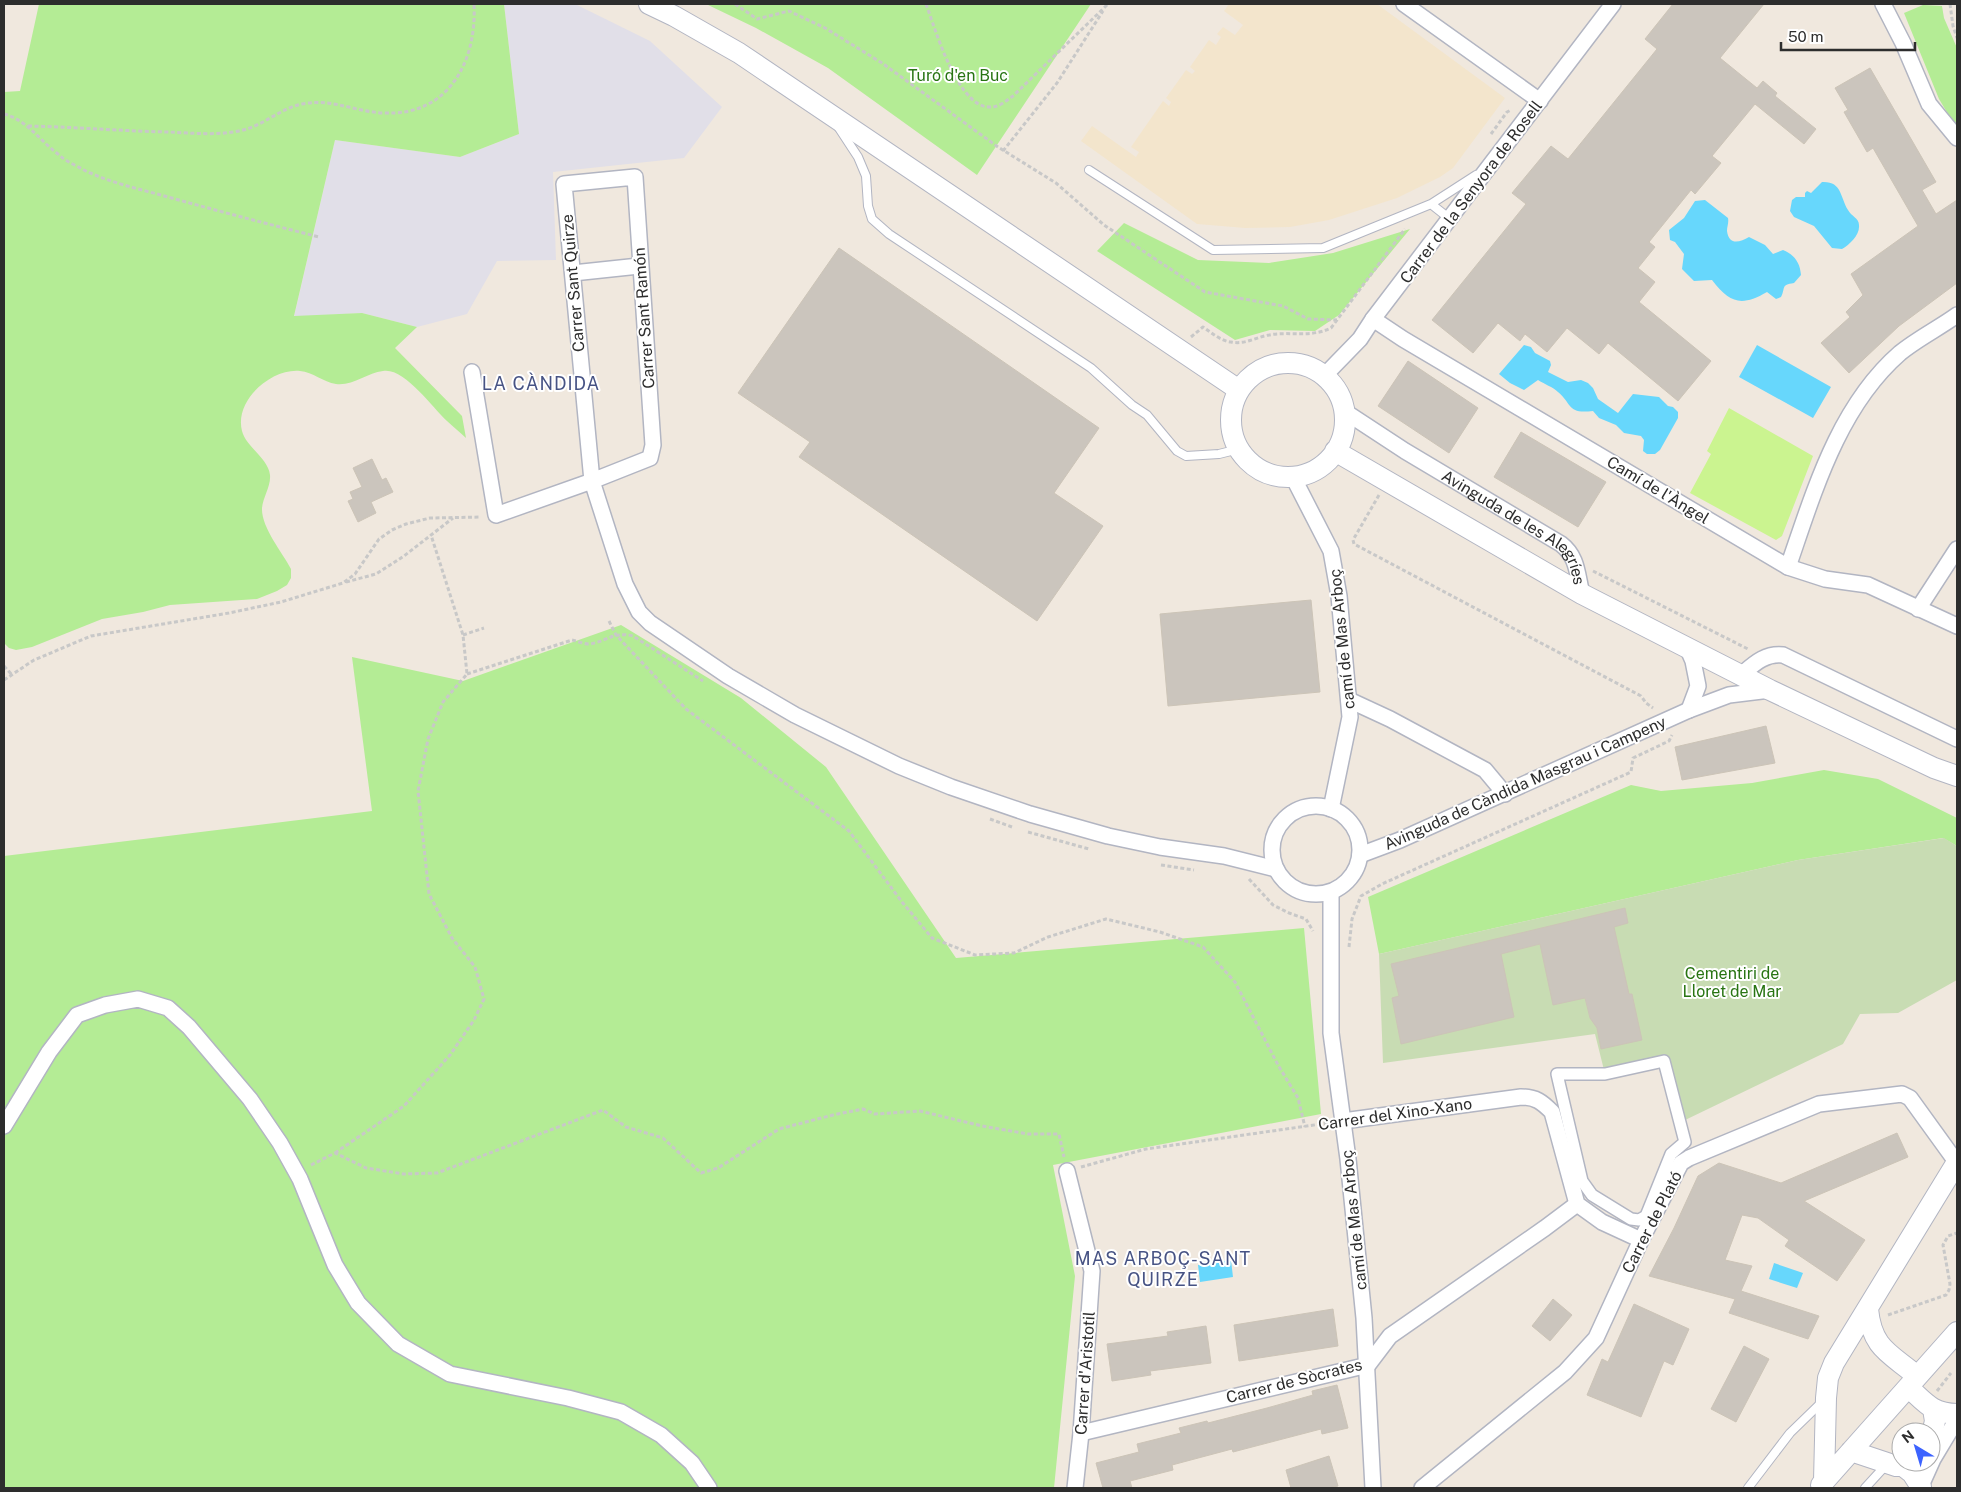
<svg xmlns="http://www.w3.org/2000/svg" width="1961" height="1492" font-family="'Public Sans',sans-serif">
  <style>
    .industrial { fill: #e1dfe8 }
    .education { fill: #f3e5cc }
    .green { fill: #b4ec95 }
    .cemetery { fill: #c8dcb3 }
    .pitch { fill: #cbf490 }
    .water { fill: #67d7fc }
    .building { fill: #cbc5bd; stroke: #ccc4b7 }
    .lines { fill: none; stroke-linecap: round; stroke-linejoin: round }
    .service-casing { stroke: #b2b5c2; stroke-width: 10 }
    .pedestrian-casing { stroke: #b2b5c2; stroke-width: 14 }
    .minor-casing { stroke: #b2b5c2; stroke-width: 18 }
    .secondary-casing { stroke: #b2b5c2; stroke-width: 22 }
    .path { stroke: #c8c8c8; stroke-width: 3; stroke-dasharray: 4 2.5; stroke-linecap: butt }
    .service { stroke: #fff; stroke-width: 8 }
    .pedestrian { stroke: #fff; stroke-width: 11 }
    .minor { stroke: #fff; stroke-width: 15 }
    .secondary { stroke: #fff; stroke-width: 20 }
    .labels { text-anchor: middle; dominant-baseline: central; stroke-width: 4; stroke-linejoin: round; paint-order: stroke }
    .park-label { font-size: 16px; fill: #287413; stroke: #fff }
    .street-label { font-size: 16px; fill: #2d2d2d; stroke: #fff }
    .neighbourhood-label { font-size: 18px; letter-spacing: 1px; fill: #475384; stroke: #fff }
  </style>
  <rect width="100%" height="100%" fill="#f0e8de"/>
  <path class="industrial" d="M504,4H575L650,41L722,107L684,158L553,172L556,260L497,261L467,314L417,327L362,313L294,317L335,140L460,157L519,134Z"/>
  <path class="education" d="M1229,4H1377L1505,98L1453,168L1440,177L1397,198L1329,220L1290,227L1245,228L1197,224L1081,141L1092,126L1136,157L1139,152L1131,147L1163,101L1169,106L1171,102L1166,98L1186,70L1192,74L1195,71L1190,67L1209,40L1216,45L1221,37L1217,34L1223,27L1235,35L1243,25L1224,11Z"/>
  <path class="green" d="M39,4H504L519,134L460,157L335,140L294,316L362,313L417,327L395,348L462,416L466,438C460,432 453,427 447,421C432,407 404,367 383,371C367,373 353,386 336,384C323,382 313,372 300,371C272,368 234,400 242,431C246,447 268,458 270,475C271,486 263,497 262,508C261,527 282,552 291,569V578L287,585L277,591L257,599L170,605L143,612L102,619L32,647L16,650L9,648L4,643V92L20,91Z
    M706,4H1091L977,175L828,68L756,28Z
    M1923,5L1942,6L1944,18L1957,48V129L1939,99L1904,13Z
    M1124,223L1198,260L1269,263L1333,253L1410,229L1339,315L1315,331L1270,330L1235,340L1097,251Z
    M621,625L741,698L826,767L956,958L1304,928L1321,1114L1053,1165L1075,1276L1054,1488H4V856L372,811L352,657L463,681Z
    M1824,770L1878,779L1957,818V846L1943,838L1798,860L1379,954L1368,897L1631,785L1661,791L1752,783Z"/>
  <path class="cemetery" d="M1944,838L1957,846V980L1898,1013L1860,1014L1843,1044L1681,1122L1664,1062L1605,1074L1595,1034L1383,1063L1379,954L1798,860Z"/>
  <path class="pitch" d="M1729,408L1813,456L1782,536L1776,540L1690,493L1711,454L1707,451Z"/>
  <path class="water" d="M1822,182C1842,181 1840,197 1848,210C1851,216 1859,218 1859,225C1860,235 1850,244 1842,249L1832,248L1814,226L1794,217L1790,211L1792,200L1796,197H1805V193L1807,191L1811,193Z
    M1705,200L1728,218C1729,223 1727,226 1727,231C1729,246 1740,242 1749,237L1765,245L1773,254L1783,250C1795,255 1800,263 1801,275L1794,283C1780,285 1786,288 1781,297L1776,299L1767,292C1741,307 1730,303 1712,280L1694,281L1682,269L1684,254L1675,242L1670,240L1669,230L1684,218L1695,201Z
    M1524,345L1531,347L1535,353L1550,361L1551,365L1548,372L1568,382L1581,380L1588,383L1593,388L1598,399L1618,413L1633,394L1659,397L1668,406L1673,407L1678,412V418L1660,450L1655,454H1647L1643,451L1644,440L1641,436L1624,433L1616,425L1599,418L1593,411C1567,414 1573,405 1558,392C1553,387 1544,384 1538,380L1524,390L1510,383L1499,374Z
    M1757,345L1831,387L1813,418L1739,377Z
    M1231,1260L1233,1277L1200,1282L1198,1265Z
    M1774,1263L1803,1273L1797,1288L1769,1279Z"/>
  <path class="building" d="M1673,4H1764L1720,58L1757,88L1763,81L1777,93L1775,96L1816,129L1804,144L1755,104L1712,156L1721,163L1695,194L1691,190L1649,242L1655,247L1638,268L1655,282L1639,302L1711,361L1678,401L1608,343L1599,354L1567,328L1547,352L1525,334L1520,341L1498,323L1473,353L1432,320L1526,204L1512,193L1551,146L1568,159L1657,49L1645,39Z
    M1870,68L1936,182L1922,190L1936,214L1957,200V283L1899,326L1849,373L1821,343L1850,317L1846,312L1863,295L1851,274L1918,226L1873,148L1867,152L1844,112L1848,110L1835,88Z
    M839,248L1099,428L1054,493L1103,526L1037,621L799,457L810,442L738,393Z
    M1408,361L1478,408L1449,453L1378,406Z
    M1521,432L1606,482L1578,527L1494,477Z
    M372,459L382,480L386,478L393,492L371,502L376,513L358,522L348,501L353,499L350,492L362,487L353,468Z
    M1311,600L1320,692L1168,706L1160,614Z
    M1766,726L1775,763L1682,780L1675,747Z
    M1625,908L1628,923L1614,927L1629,994H1632L1642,1040L1601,1049L1597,1028L1590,1018L1585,998L1553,1005L1540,944L1501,954L1514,1017L1401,1044L1392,998L1399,996L1391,964Z
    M1897,1133L1908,1157L1804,1201L1865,1240L1837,1281L1785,1246L1789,1240L1758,1218L1742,1215L1725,1260L1752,1266L1741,1291L1819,1316L1808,1339L1729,1313L1735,1299L1649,1276L1674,1228L1698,1176L1719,1163L1781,1183Z
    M1553,1299L1572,1315L1550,1341L1532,1326Z
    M1634,1304L1689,1329L1673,1365L1664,1361L1641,1417L1587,1395L1602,1359L1608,1362Z
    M1333,1309L1338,1346L1239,1361L1234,1325Z
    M1206,1326L1211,1363L1150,1371L1151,1375L1112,1381L1107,1344L1168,1336L1167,1332Z
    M1744,1346L1769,1359L1736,1422L1711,1409Z
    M1337,1385L1348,1428L1322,1434L1321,1429L1233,1452L1232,1449L1172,1465L1173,1470L1130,1481L1132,1488H1103L1096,1463L1139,1452L1137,1444L1181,1433L1179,1428L1207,1421L1208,1423L1267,1408L1313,1395L1312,1391Z
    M1329,1456L1338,1486L1329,1488H1291L1286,1470Z"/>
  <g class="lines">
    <defs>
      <path id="service" d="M839,128L858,157L866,176L868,206L872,219L889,234L1091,368L1132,405L1147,415L1177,451L1186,456L1219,454L1239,449
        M1089,170L1213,250L1323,248L1431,204L1476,175
        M1431,204L1450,219
        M1748,1488L1790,1433L1823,1401
        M1865,1488L1887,1464"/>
      <path id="pedestrian" d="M1664,1061L1685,1142L1671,1154L1646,1216L1639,1220L1631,1219L1592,1195L1582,1181L1557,1074H1605Z"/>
      <g id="minor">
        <path d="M1404,4L1540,101"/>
        <path d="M1883,4L1903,43L1929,104L1957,138"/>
        <path d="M573,273L639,266"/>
        <path d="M1373,319L1403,339L1788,567L1825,579L1868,585L1957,626"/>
        <path d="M472,372L496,515L592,481L650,458L653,445L635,177L564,184L592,481L625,584L639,612L650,623L728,676L795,715L899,766L951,787L1030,814L1108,836L1160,847L1224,856L1276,869"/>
        <path d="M1324,376L1360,339L1373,319L1613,4"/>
        <path id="s1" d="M1344,411L1405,451L1561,544C1578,557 1577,575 1582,594"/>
        <path d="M1293,477L1331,551L1339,596L1350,717L1331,809"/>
        <path d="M1788,567C1814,492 1838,407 1900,353C1917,339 1939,328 1957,315"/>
        <path d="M1918,609L1957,549"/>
        <path d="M1687,647L1693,661L1698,686L1689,710"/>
        <path d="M1741,675C1754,664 1765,653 1783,655L1957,739"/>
        <path d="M1349,700L1390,719L1485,770L1505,794"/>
        <circle cx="1316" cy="850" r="44"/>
        <path d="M1360,855L1400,840L1689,710L1729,695L1770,690"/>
        <path d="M1331,892V1033L1348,1159L1364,1318L1373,1488"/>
        <path d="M1343,1121L1521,1097C1536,1097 1542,1102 1552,1112L1577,1204L1602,1222L1641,1240"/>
        <path d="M4,1126L49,1052L77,1015L105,1005L138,999L168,1008L189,1027L250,1099L280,1143L300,1179L335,1265L358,1303L398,1344L450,1374L568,1398L621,1412L661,1435L692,1463L709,1488"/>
        <path d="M1067,1171L1092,1271L1081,1433L1075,1488"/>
        <path d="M1081,1433L1368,1365L1390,1336L1545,1228L1577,1204"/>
        <path d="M1422,1488L1565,1372L1596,1338L1641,1240L1681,1163L1689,1158L1819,1104L1902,1094L1910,1098L1957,1163"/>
        <path d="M1920,1488L1933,1459L1957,1419"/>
      </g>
      <path id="secondary" d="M649,4L674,16L739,53L1239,390
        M1231 420a57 57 0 1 1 114 0a57 57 0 1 1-114 0Z
        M1335,451L1582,594L1770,690L1934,768L1957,776
        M1868,1309C1872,1349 1890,1353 1917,1376
        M1908,1387C1926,1403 1931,1413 1957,1414
        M1931,1438L1935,1421L1933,1409
        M1851,1451L1896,1466H1903L1914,1462
        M1903,1466L1912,1473L1921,1487
        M1824,1481L1826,1398L1828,1378L1834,1363L1957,1162
        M1821,1485L1957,1332"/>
    </defs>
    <use href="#service" class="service-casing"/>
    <use href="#pedestrian" class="pedestrian-casing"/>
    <use href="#minor" class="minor-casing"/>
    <use href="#secondary" class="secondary-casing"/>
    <path class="path" d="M735,4L757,19L789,11L825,28L882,63L998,147L1056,183L1104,225L1205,292L1283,306L1308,319L1337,320
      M926,4C935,28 957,106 989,107C998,108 1006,101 1013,96L1108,4
      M1950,4L1953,26L1957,38
      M4,114C27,120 39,140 58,154C65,161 75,165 84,170C110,183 140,189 168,197C218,211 268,224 319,237
      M28,126C75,127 121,131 168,132C192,133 220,136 243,130C264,125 281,108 302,104C333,98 355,112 384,113C449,116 477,61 474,4
      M1491,134L1507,112L1511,110
      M1003,151L1057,83L1103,11
      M1191,337L1203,327C1212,333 1221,341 1231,342C1245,345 1256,337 1269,335C1290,331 1310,338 1331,328L1405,229
      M1379,495L1353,540L1354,544L1641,696L1646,703L1653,708
      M1593,571L1748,649
      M346,582L376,574L404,556L453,518
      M609,621L616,635L686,709L849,831L902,902L932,938L975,955L1014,953L1048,937L1106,919L1160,932L1203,947L1235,982L1278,1065L1298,1098L1305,1127
      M463,635L484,628
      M4,666L12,675
      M467,674L572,640C577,641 584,644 589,644C606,642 613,631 633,636L703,681
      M4,680L34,660L91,636L229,613L281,602L343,583L355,574L379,539L392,530L406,524L430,518L481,517
      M990,819L1012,827
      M1028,832L1089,849
      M1161,865L1194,870
      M1249,879L1273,905L1289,913L1306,919L1313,931
      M1349,947L1352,919L1361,896L1382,884L1631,772L1633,758L1669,741L1672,735
      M335,1153L404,1106L450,1055L474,1020L484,999L475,967L452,938L429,894L418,791L428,739L443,702L467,674L463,635L431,535
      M311,1165L335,1153L366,1168L404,1174L437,1173L603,1110L626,1127L663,1138L701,1173L718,1168L779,1129L833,1115L863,1109L875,1114L920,1111L982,1126L1028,1134H1059L1064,1157
      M1081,1167L1146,1149L1328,1123
      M1888,1315L1946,1295L1949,1290L1950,1284L1943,1245L1948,1236L1957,1233
      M1937,1391L1951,1373
      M1910,1432L1914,1423"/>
    <use href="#service" class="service"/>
    <use href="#pedestrian" class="pedestrian"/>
    <use href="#minor" class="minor"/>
    <use href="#secondary" class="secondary"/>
  </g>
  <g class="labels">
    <g class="park-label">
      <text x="958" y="75">Turó d'en Buc</text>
      <text x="1732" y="973">Cementiri de<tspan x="1732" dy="18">Lloret de Mar</tspan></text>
    </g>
    <g class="street-label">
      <text transform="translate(1471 192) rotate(-53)">Carrer de la Senyora de Rosell</text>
      <text transform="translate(573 283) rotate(-95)">Carrer Sant Quirze</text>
      <text transform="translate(644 318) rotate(-94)">Carrer Sant Ramón</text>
      <text transform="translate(1658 490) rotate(31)">Camí de l'Àngel</text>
      <text stroke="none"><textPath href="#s1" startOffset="209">Avinguda de les Alegríes</textPath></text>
      <text transform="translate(1342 639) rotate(-96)">camí de Mas Arboç</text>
      <text transform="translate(1525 783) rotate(-24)">Avinguda de Càndida Masgrau i Campeny</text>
      <text transform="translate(1395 1114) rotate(-8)">Carrer del Xino-Xano</text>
      <text transform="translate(1354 1220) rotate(-96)">camí de Mas Arboç</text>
      <text transform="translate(1652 1222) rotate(-63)">Carrer de Plató</text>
      <text transform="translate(1085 1373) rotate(-86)">Carrer d'Aristotil</text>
      <text transform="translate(1294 1381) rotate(-14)">Carrer de Sòcrates</text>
    </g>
    <g class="neighbourhood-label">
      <text x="541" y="383">LA CÀNDIDA</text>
      <text x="1163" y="1258">MAS ARBOÇ-SANT<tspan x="1163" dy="21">QUIRZE</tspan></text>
    </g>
  </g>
  <rect width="1961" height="1492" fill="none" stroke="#2d2d2d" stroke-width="10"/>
  <g transform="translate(1916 1447) rotate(322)"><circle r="24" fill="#ffffff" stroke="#ababab"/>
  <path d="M0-4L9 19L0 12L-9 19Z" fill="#3c63ff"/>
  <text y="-8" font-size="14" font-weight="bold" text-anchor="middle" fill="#2d2d2d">N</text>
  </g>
  <path d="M1781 42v8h134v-8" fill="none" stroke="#2d2d2d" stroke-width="2.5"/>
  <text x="1788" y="42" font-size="15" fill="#2d2d2d" stroke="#ffffff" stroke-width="4" paint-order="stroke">50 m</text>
</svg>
